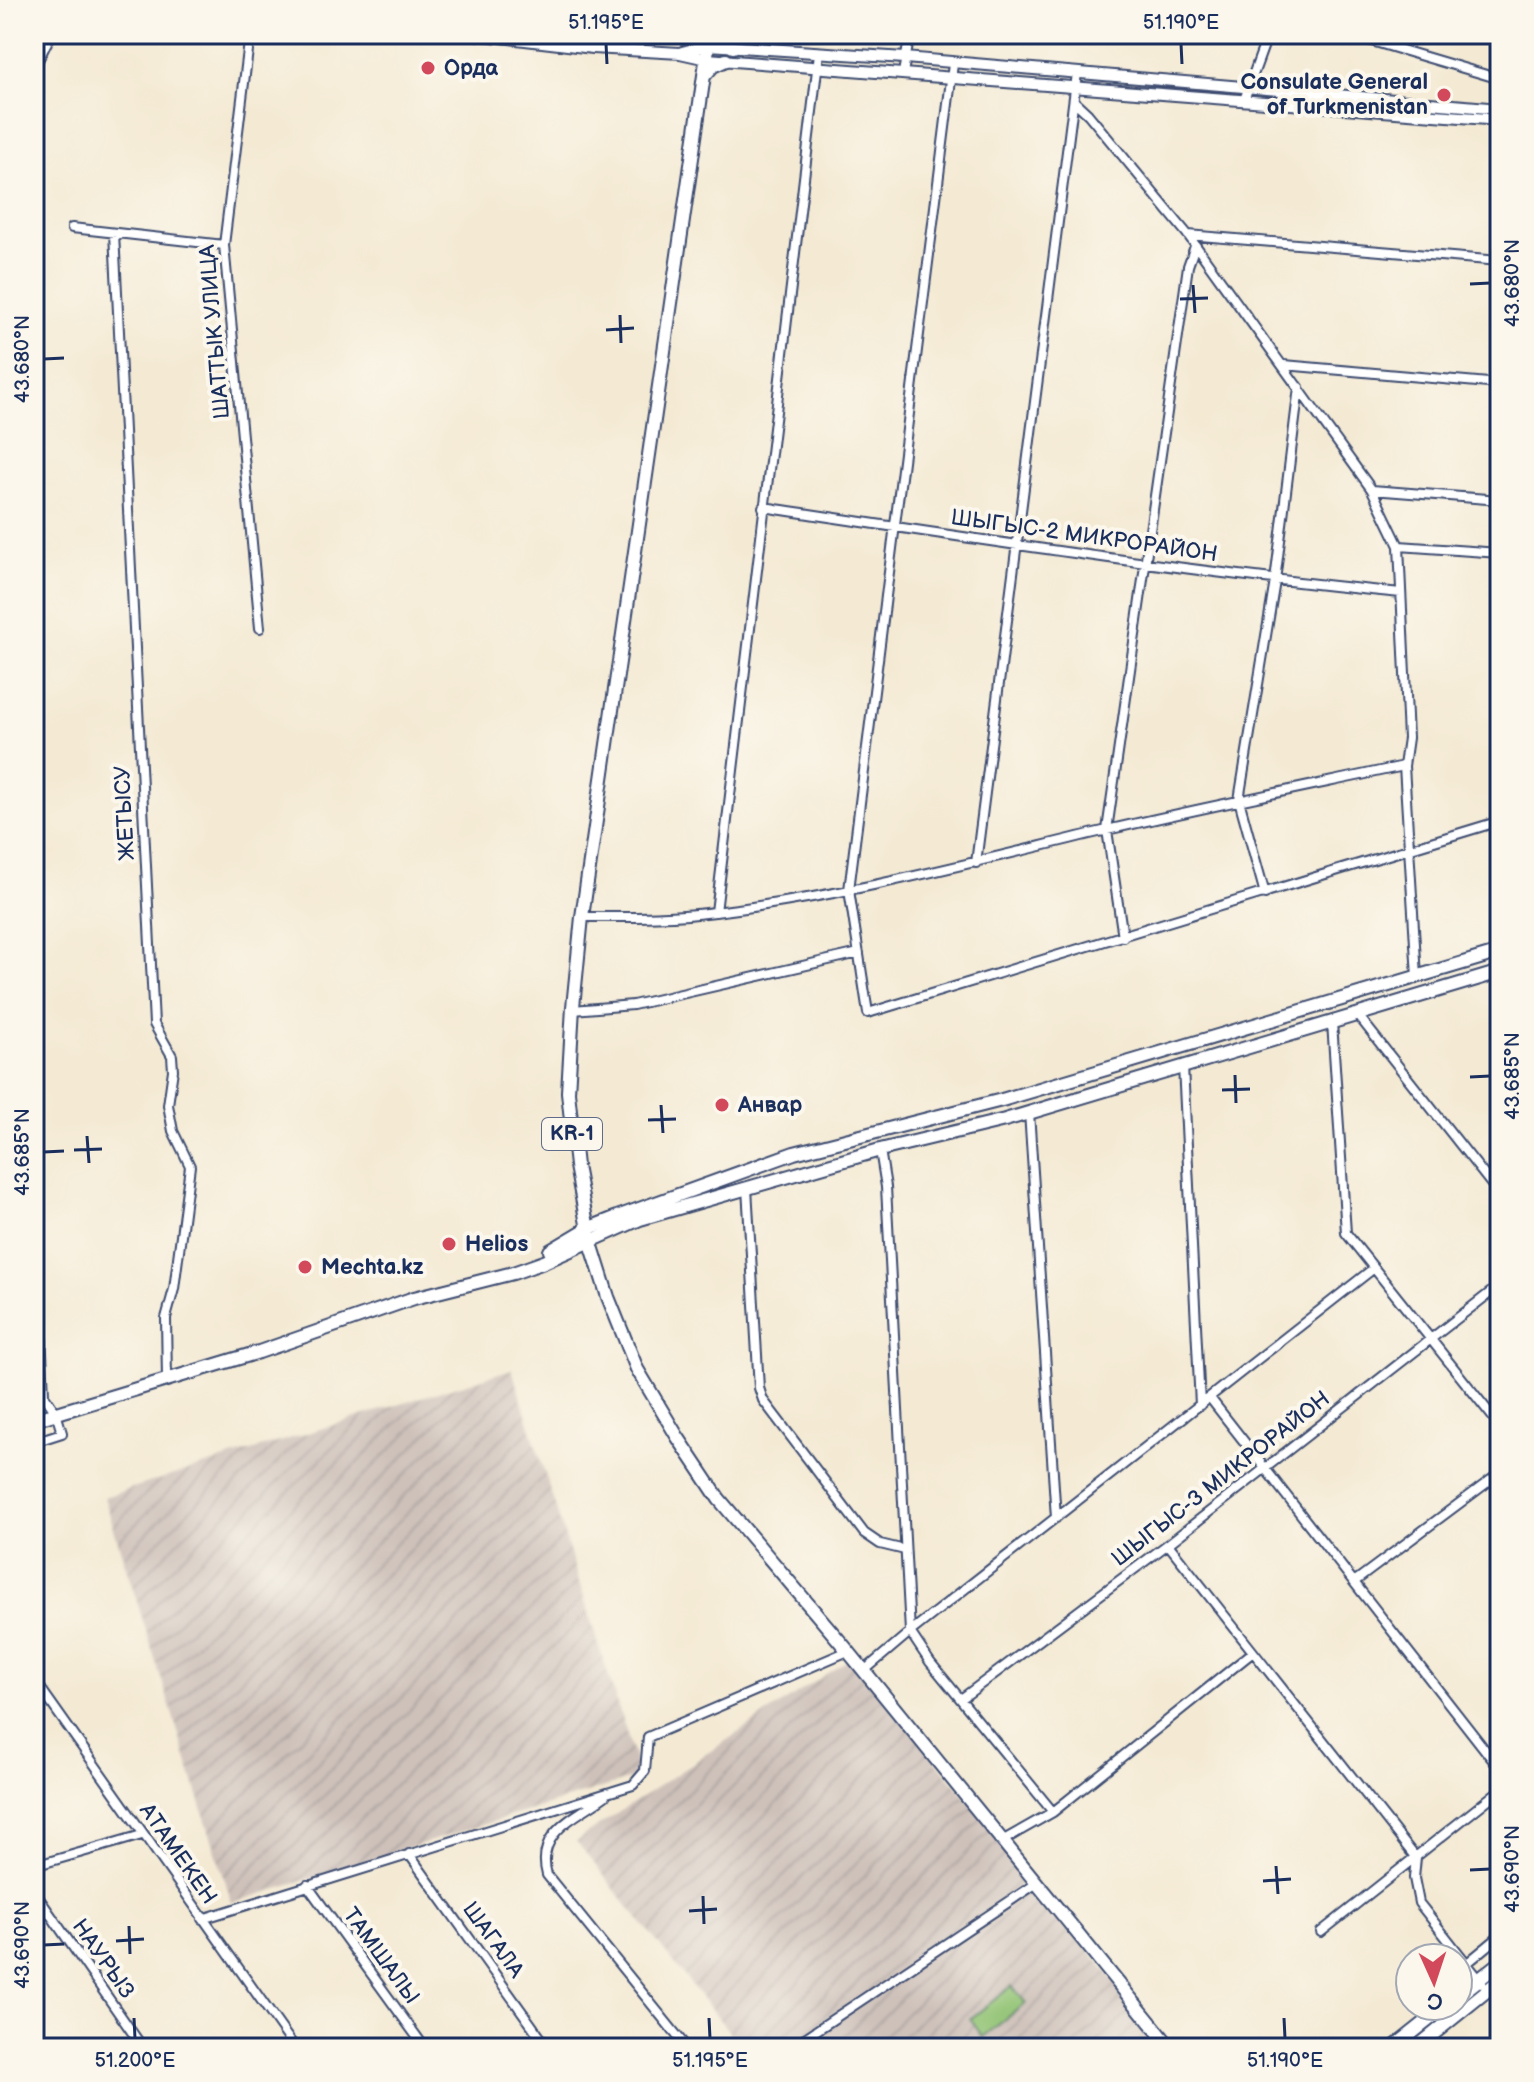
<svg xmlns="http://www.w3.org/2000/svg" width="1534" height="2082" font-family="'Balsamiq Sans',sans-serif">
  <style>
    .industrial { fill: url(#industrial-furrows) }
    .pitch { fill: #91c373; stroke: #567968; stroke-width: 2 }
    .lines { fill: none; stroke-linecap: round; stroke-linejoin: round }
    .minor-casing { stroke: #3c4b70; stroke-width: 12 }
    .tertiary-casing { stroke: #3c4b70; stroke-width: 14 }
    .secondary-casing { stroke: #3c4b70; stroke-width: 16 }
    .primary-casing { stroke: #3c4b70; stroke-width: 16 }
    .minor { stroke: #fff; stroke-width: 8 }
    .tertiary { stroke: #fff; stroke-width: 10 }
    .secondary { stroke: #fff; stroke-width: 12 }
    .primary { stroke: #fff; stroke-width: 12 }
    .ticks { fill: none; stroke: #1b2f5e; stroke-width: 3 }
    .poi-dot { fill: #d1495b; stroke: #fbf7ec; stroke-width: 3 }
    .labels { text-anchor: middle; dominant-baseline: central; stroke-width: 8; stroke-linejoin: round; paint-order: stroke }
    .shield { fill: #fbf7ec; stroke: #5e6b89; stroke-width: 2 }
    .shield-label { font-size: 20px; font-weight: bold; fill: #1b2f5e }
    .poi-label { font-size: 22px; font-weight: bold; fill: #1b2f5e; stroke: #fbf7ec; text-anchor: start }
    .street-label { font-size: 22px; fill: #1b2f5e; stroke: #fbf7ec }
    .neatline { fill: none; stroke: #1b2f5e; stroke-width: 3 }
    .ticks-label { font-size: 20px; text-anchor: middle; fill: #1b2f5e }
  </style>
  <defs>
    <pattern id="industrial-furrows" width="10" height="10" patternUnits="userSpaceOnUse" patternTransform="scale(2)"><rect width="10" height="10" fill="#cec1ba"/><path d="M-1 1l2-2M0 10L10 0M9 11l2-2" fill="none" stroke="#b0a6a2"/></pattern>
  </defs>
  <rect width="100%" height="100%" fill="#fbf7ec"/>
  <filter id="ink" filterUnits="userSpaceOnUse"><feTurbulence type="fractalNoise" baseFrequency=".0125" numOctaves="2"/><feDisplacementMap in="SourceGraphic" scale="16" xChannelSelector="R" yChannelSelector="G"/><feConvolveMatrix kernelMatrix="1 2 1 2 8 2 1 2 1" color-interpolation-filters="sRGB"/></filter>
  <filter id="wash" filterUnits="userSpaceOnUse"><feTurbulence type="fractalNoise" baseFrequency=".006" numOctaves="4" result="noise"/><feDisplacementMap in="SourceGraphic" scale="32" xChannelSelector="R" yChannelSelector="G"/><feGaussianBlur stdDeviation="1.8" result="paint"/><feColorMatrix in="noise" values="0 0 0 0 0 0 0 0 0 0 0 0 0 0 0 0 0 1.4 0 .05"/><feComposite in="paint" operator="in"/></filter>
  <g filter="url(#wash)">
    <rect width="100%" height="100%" fill="#f4ead4"/>
    <path class="industrial" d="M512,1369L640,1776L232,1903L104,1497Z
      M852,1657L1169,2048H742L576,1841Z"/>
    <path class="pitch" d="M1012,1986L1026,2003L983,2037L970,2019Z"/>
  </g>
  <g filter="url(#ink)">
    <g class="lines">
      <defs>
        <path id="minor" d="M250,34L224,245L260,628
          M1348,34L1500,79
          M953,64L849,890L868,1013L1500,821
          M903,73L910,34
          M1244,100L1268,34
          M1074,101L1088,114L1188,235L1372,490L1399,546L1408,738L1404,766L1417,977
          M72,228L224,245
          M114,233L154,1024L172,1056L173,1070L168,1105L173,1131L190,1166L174,1289L166,1318L167,1380
          M1188,235L1500,261
          M1284,365L1500,384
          M1372,490L1500,500
          M763,507C975,539 1187,572 1401,593
          M1399,546L1500,553
          M976,863L1077,73
          M1265,894L1239,800L1275,581L1299,387
          M716,912L819,53
          M582,917C626,917 671,918 715,912C848,896 977,861 1107,830C1205,807 1305,787 1404,766
          M1123,937L1107,830L1188,266L1195,246
          M573,1010L633,1005L859,953
          M1357,1014L1500,1195
          M1332,1022L1346,1233L1500,1426
          M1183,1066L1200,1405
          M1029,1112L1056,1518
          M880,1150L886,1187L910,1632L930,1662L1053,1812
          M34,1180L44,1395L56,1413L62,1433L34,1442
          M747,1188L759,1388L763,1400L864,1533L880,1544L905,1550
          M1210,1398L1500,1769
          M1168,1544L1416,1858L1414,1878L1419,1903L1482,1983
          M1354,1582L1500,1473
          M864,1671L910,1632L1374,1268
          M34,1679L295,2048
          M961,1699L1168,1544L1500,1285
          M605,1796C575,1818 535,1832 547,1875L687,2048
          M1002,1841L1053,1812L1253,1652
          M409,1854L548,2048
          M34,1866L142,1835
          M307,1885L425,2048
          M34,1891L143,2048
          M202,1919L633,1785L645,1771L648,1737L848,1651
          M1321,1932L1500,1790
          M1466,1964L1500,1936
          M790,2048L1037,1883"/>
        <path id="tertiary" d="M474,34L593,48L680,53L707,59L1500,120
          M682,52L709,45L905,58L1500,109
          M34,66L50,34"/>
        <path id="secondary" d="M550,1251L587,1229L620,1216L794,1153L1002,1100L1500,952
          M34,1420L259,1352L414,1298L513,1273L544,1262L640,1219L880,1150L1005,1120L1500,972
          M1458,1996L1500,1963
          M1393,2048L1446,2006
          M1416,2048L1500,1980"/>
        <path id="primary" d="M710,34L582,917L573,1007L568,1092L576,1166L590,1240L608,1297L637,1369L677,1436L719,1499L848,1651L1171,2048
          M714,34L733,47
          M705,75L713,66L726,60"/>
      </defs>
      <use href="#minor" class="minor-casing"/>
      <use href="#tertiary" class="tertiary-casing"/>
      <use href="#secondary" class="secondary-casing"/>
      <use href="#primary" class="primary-casing"/>
      <use href="#minor" class="minor"/>
      <use href="#tertiary" class="tertiary"/>
      <use href="#secondary" class="secondary"/>
      <use href="#primary" class="primary"/>
    </g>
  </g>
  <path class="ticks" d="M606,44L607,64M1181,44L1182,64M1470,284L1490,283M1193,285L1195,313M1180,299L1208,298M620,315L621,343M606,330L634,328M44,359L64,358M1235,1075L1236,1103M1470,1077L1490,1076M1222,1090L1250,1089M661,1105L663,1133M648,1120L676,1119M87,1136L89,1163M74,1150L102,1149M44,1152L64,1151M1276,1866L1278,1894M1470,1870L1490,1869M1263,1881L1291,1879M703,1896L704,1924M689,1911L717,1909M129,1926L130,1954M116,1941L144,1939M44,1945L64,1944M134,2018L135,2038M709,2018L710,2038M1284,2018L1285,2038"/>
  <g class="poi-dot">
    <circle cx="428" cy="68" r="8"/>
    <circle cx="1444" cy="95" r="8"/>
    <circle cx="722" cy="1105" r="8"/>
    <circle cx="449" cy="1244" r="8"/>
    <circle cx="305" cy="1267" r="8"/>
  </g>
  <g class="labels">
    <rect class="shield" x="542" y="1118" width="60" height="32" rx="6"/>
    <g class="shield-label">
      <text x="572" y="1134">KR-1</text>
    </g>
    <g class="poi-label">
      <text x="444" y="68">Орда</text>
      <text x="1428" y="82" text-anchor="end">Consulate General<tspan x="1428" dy="25">of Turkmenistan</tspan></text>
      <text x="738" y="1105">Анвар</text>
      <text x="465" y="1244">Helios</text>
      <text x="321" y="1267">Mechta.kz</text>
    </g>
    <g class="street-label">
      <text transform="translate(215 332) rotate(-95)">ШАТТЫК УЛИЦА</text>
      <text transform="translate(1084 536) rotate(8)">ШЫГЫС-2 МИКРОРАЙОН</text>
      <text transform="translate(125 813) rotate(-93)">ЖЕТЫСУ</text>
      <text transform="translate(1221 1479) rotate(-38)">ШЫГЫС-3 МИКРОРАЙОН</text>
      <text transform="translate(178 1854) rotate(55)">АТАМЕКЕН</text>
      <text transform="translate(493 1940) rotate(54)">ШАГАЛА</text>
      <text transform="translate(381 1956) rotate(54)">ТАМШАЛЫ</text>
      <text transform="translate(103 1959) rotate(55)">НАУРЫЗ</text>
    </g>
  </g>
  <rect width="1534" height="2082" fill="none" stroke="#fbf7ec" stroke-width="88"/>
  <g transform="translate(1434 1982) rotate(177)"><circle r="38" fill="#fbf7ec" stroke="#a1a7b3" stroke-width="2"/>
  <path d="M0-6L14 30L0 20L-14 30Z" fill="#d1495b"/>
  <text y="-12" font-size="22" font-weight="bold" text-anchor="middle" fill="#1b2f5e">С</text>
  </g>
  <rect x="44" y="44" width="1446" height="1994" class="neatline"/>
  <g class="ticks-label">
    <text x="606" y="29">51.195°E</text>
    <text x="1181" y="29">51.190°E</text>
    <text transform="translate(1512 283) rotate(-90)" y="7">43.680°N</text>
    <text transform="translate(22 359) rotate(-90)" y="7">43.680°N</text>
    <text transform="translate(1512 1076) rotate(-90)" y="7">43.685°N</text>
    <text transform="translate(22 1152) rotate(-90)" y="7">43.685°N</text>
    <text transform="translate(1512 1869) rotate(-90)" y="7">43.690°N</text>
    <text transform="translate(22 1945) rotate(-90)" y="7">43.690°N</text>
    <text x="135" y="2067">51.200°E</text>
    <text x="710" y="2067">51.195°E</text>
    <text x="1285" y="2067">51.190°E</text>
  </g>
</svg>
